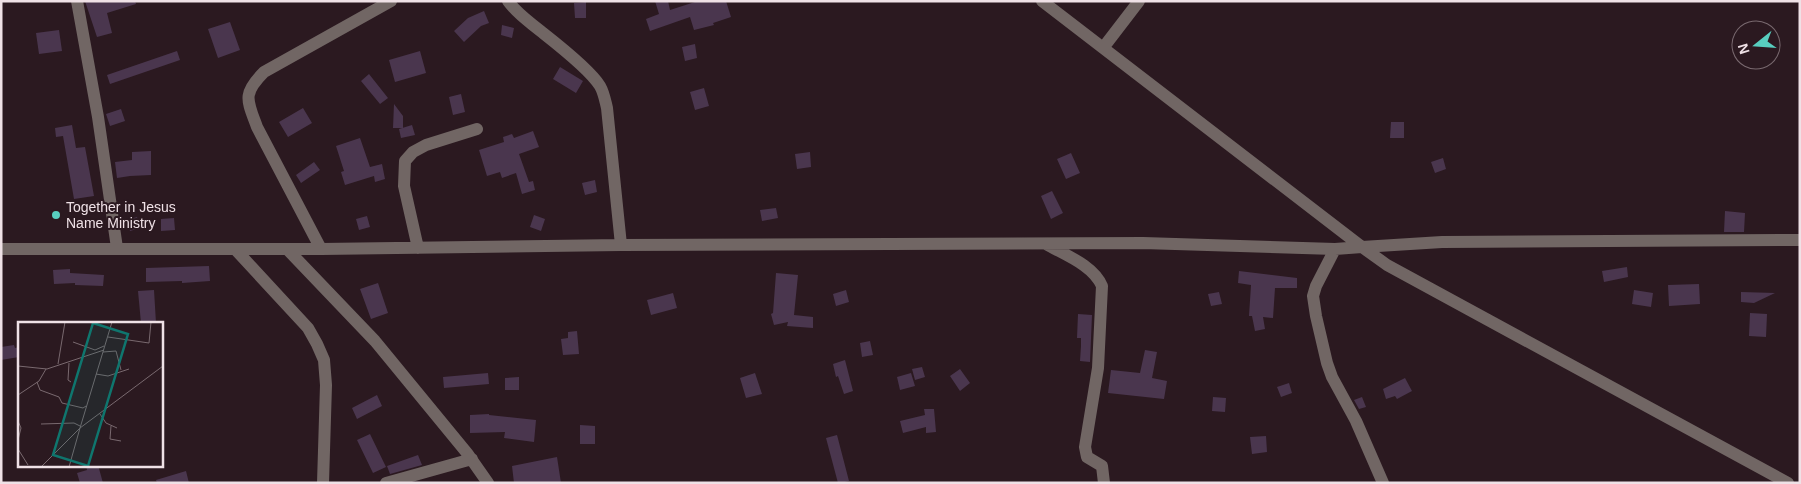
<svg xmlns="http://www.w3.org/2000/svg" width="1801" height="484" font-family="Helvetica,sans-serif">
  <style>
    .building { fill: #4a364e }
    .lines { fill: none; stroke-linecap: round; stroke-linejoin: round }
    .minor { stroke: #716664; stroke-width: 12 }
    .poi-dot { fill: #58cebf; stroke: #2b1920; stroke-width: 2 }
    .labels { text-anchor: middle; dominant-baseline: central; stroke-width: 4; stroke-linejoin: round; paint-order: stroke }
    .poi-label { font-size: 14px; fill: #efe1e6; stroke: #2b1920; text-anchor: start }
    .inset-road { fill: none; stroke: #79696f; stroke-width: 1 }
    .view { fill: #0f766e; fill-opacity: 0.15; stroke: #0f766e; stroke-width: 2.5 }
    .inset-edge { fill: none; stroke: #efe1e6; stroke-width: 2.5 }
  </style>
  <rect width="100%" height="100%" fill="#2b1920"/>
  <path class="building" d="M85,1H135L136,4L107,13L112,33L97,37Z
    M655,1H668L670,10L698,1H726L731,17L713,23L714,25L694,30L690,17L650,31L646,19L659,14Z
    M586,2V18H575L574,3Z
    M484,11L489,23L481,26L464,42L454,31L468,18Z
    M230,22L240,50L218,58L208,29Z
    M502,25L514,28L512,38L501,35Z
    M59,30L62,51L39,54L36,33Z
    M695,44L697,58L685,61L682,47Z
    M177,51L180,60L110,84L107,75Z
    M420,51L426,73L395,82L389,60Z
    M560,67L583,81L576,93L553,79Z
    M369,74L388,98L380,104L361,81Z
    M704,88L709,106L695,110L690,92Z
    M461,94L465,112L453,115L449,97Z
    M394,104L403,116V128H393Z
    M303,108L312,123L288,137L279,122Z
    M121,109L125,121L110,126L106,114Z
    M1391,122H1404V138H1390Z
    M72,125L76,148L85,147L94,196L74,199L63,136L56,137L55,128Z
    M412,125L415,135L401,138L399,129Z
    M533,131L539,147L519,154L529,182L533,181L535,190L522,194L516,173L502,178L500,172L487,176L479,150L504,142L503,137L512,134L514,138Z
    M360,138L370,167L382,164L385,179L375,182L374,176L345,185L341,172L344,171L336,146Z
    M151,151V175L130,176L117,178L115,162L132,160V152Z
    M810,152L811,167L797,169L795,154Z
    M1071,153L1080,173L1066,179L1057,159Z
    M1443,158L1446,169L1435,173L1431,162Z
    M314,162L320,170L301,183L296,175Z
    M595,180L597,192L585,195L582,183Z
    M1052,191L1063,213L1051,219L1041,196Z
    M776,208L778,218L762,221L760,210Z
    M1725,211L1745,213L1744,232H1724Z
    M534,215L545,219L541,231L530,227Z
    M367,216L370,227L359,230L356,219Z
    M137,217L140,228L130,231L127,220Z
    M174,218L175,230L161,231V219Z
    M209,266L210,281L182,283V281L146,282V268Z
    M1627,267L1628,277L1604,282L1602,271Z
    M70,269V273L104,275L103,286L75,285V283L54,284L53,270Z
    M1239,271L1297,278V288H1275L1273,318L1263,317L1265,329L1255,331L1252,316H1249L1251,285L1238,283Z
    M776,273L798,275L794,315L813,317V328L787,326L788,322L774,325L771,314L773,313Z
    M378,283L388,313L371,319L360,289Z
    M1699,284L1700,304L1669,306L1668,285Z
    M154,290L156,323H141L138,291Z
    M846,290L849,302L836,306L833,294Z
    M1634,290L1653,293L1651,307L1632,304Z
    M1219,292L1222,304L1211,306L1208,294Z
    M1741,292L1775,293L1754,303L1741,302Z
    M673,293L677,308L651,315L647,300Z
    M1750,313L1767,314L1766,337L1749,336Z
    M1078,314L1092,315L1090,362L1080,361L1081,346V338H1077Z
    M577,331L579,354L563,355L561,339L568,338V332Z
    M870,341L873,355L862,357L860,343Z
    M14,345L15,348L19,347V357L1,360V347Z
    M1145,350L1157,352L1152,378L1167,381L1164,399L1108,393L1111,370L1140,373Z
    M845,360L853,391L844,394L838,376L836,377L833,364Z
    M922,367L925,377L915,380L912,369Z
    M960,369L970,383L960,391L950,376Z
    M488,373L489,384L444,388L443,377Z
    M755,373L762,394L746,398L740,378Z
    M911,373L915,386L900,390L897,377Z
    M519,377V390H505V378Z
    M1405,378L1412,391L1397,399L1395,396L1386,399L1383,389Z
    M1289,383L1292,393L1281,397L1277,387Z
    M377,395L382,406L357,419L352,408Z
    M1213,397L1226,398L1225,412L1212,411Z
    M1362,397L1366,407L1359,409L1354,400Z
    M924,409H934L936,432L926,433V427L903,433L900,421L925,415Z
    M489,414V415L536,420L534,442L504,438L505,432L470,433V415Z
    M580,425L595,426V444H580Z
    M370,434L386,467L373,473L357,440Z
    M837,435L849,481L841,483H838L826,438Z
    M1266,436L1267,452L1252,454L1250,437Z
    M418,455L422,465L390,474L387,466Z
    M557,457L561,483H514L512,466Z
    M86,465H98L103,483H80L77,473L87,470Z
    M186,471L189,483H157L156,480Z"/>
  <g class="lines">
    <path class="minor" d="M77,1L98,117L117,248
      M508,1C518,15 530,22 543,33C557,44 591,71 600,86C604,93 605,100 607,108L621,245
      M1042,1L1362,247L1442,242L1800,240
      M1103,48L1139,1
      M1046,244C1065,255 1093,265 1102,286L1098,368L1085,447L1087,457L1102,466L1104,483
      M418,248L404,186L405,161L413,152L426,145L477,129
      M1,249H321L621,245L1143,243L1335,249L1362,247L1387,265L1788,483
      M235,249L308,328L317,344L324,360L326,385L323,483
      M287,249L375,341L467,453L488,483
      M321,249L257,127C247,100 242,94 264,72L391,1
      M1335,249L1316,286L1313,296L1316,316L1327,363L1332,377L1356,421L1383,483
      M386,483L472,459"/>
  </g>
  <circle class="poi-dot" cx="56" cy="215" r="5"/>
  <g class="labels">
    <g class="poi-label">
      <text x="66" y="207">Together in Jesus<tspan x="66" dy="16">Name Ministry</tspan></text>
    </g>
  </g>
  <g transform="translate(18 322)">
    <rect width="145" height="145" fill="#2b1920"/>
    <path class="inset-road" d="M90,15L131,21L133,0M55,20L77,28L86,24M85,30L98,29L103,48M51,41L50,58L53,60M40,42L47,0M0,44L29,47L86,28M78,52L90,54L111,47M19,60L22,68L41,75L44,81L65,86L68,84M0,73L21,59L28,47M82,92L88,101L99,106M0,99L3,106L0,118M23,102L56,101L62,104M93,104L92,117L103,119M0,127L10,143M23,145L62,106L94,0M51,145L62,106L145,44"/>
    <path class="view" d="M75,1L110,12L70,144L35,133Z"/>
    <rect width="145" height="145" class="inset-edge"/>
  </g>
  <rect width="1801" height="484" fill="none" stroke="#efe1e6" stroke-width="5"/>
  <g transform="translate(1756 45) rotate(253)"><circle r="24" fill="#2b1920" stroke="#79696f"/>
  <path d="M0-4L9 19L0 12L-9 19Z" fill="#58cebf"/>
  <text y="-8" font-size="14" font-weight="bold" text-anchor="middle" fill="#efe1e6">N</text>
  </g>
</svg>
